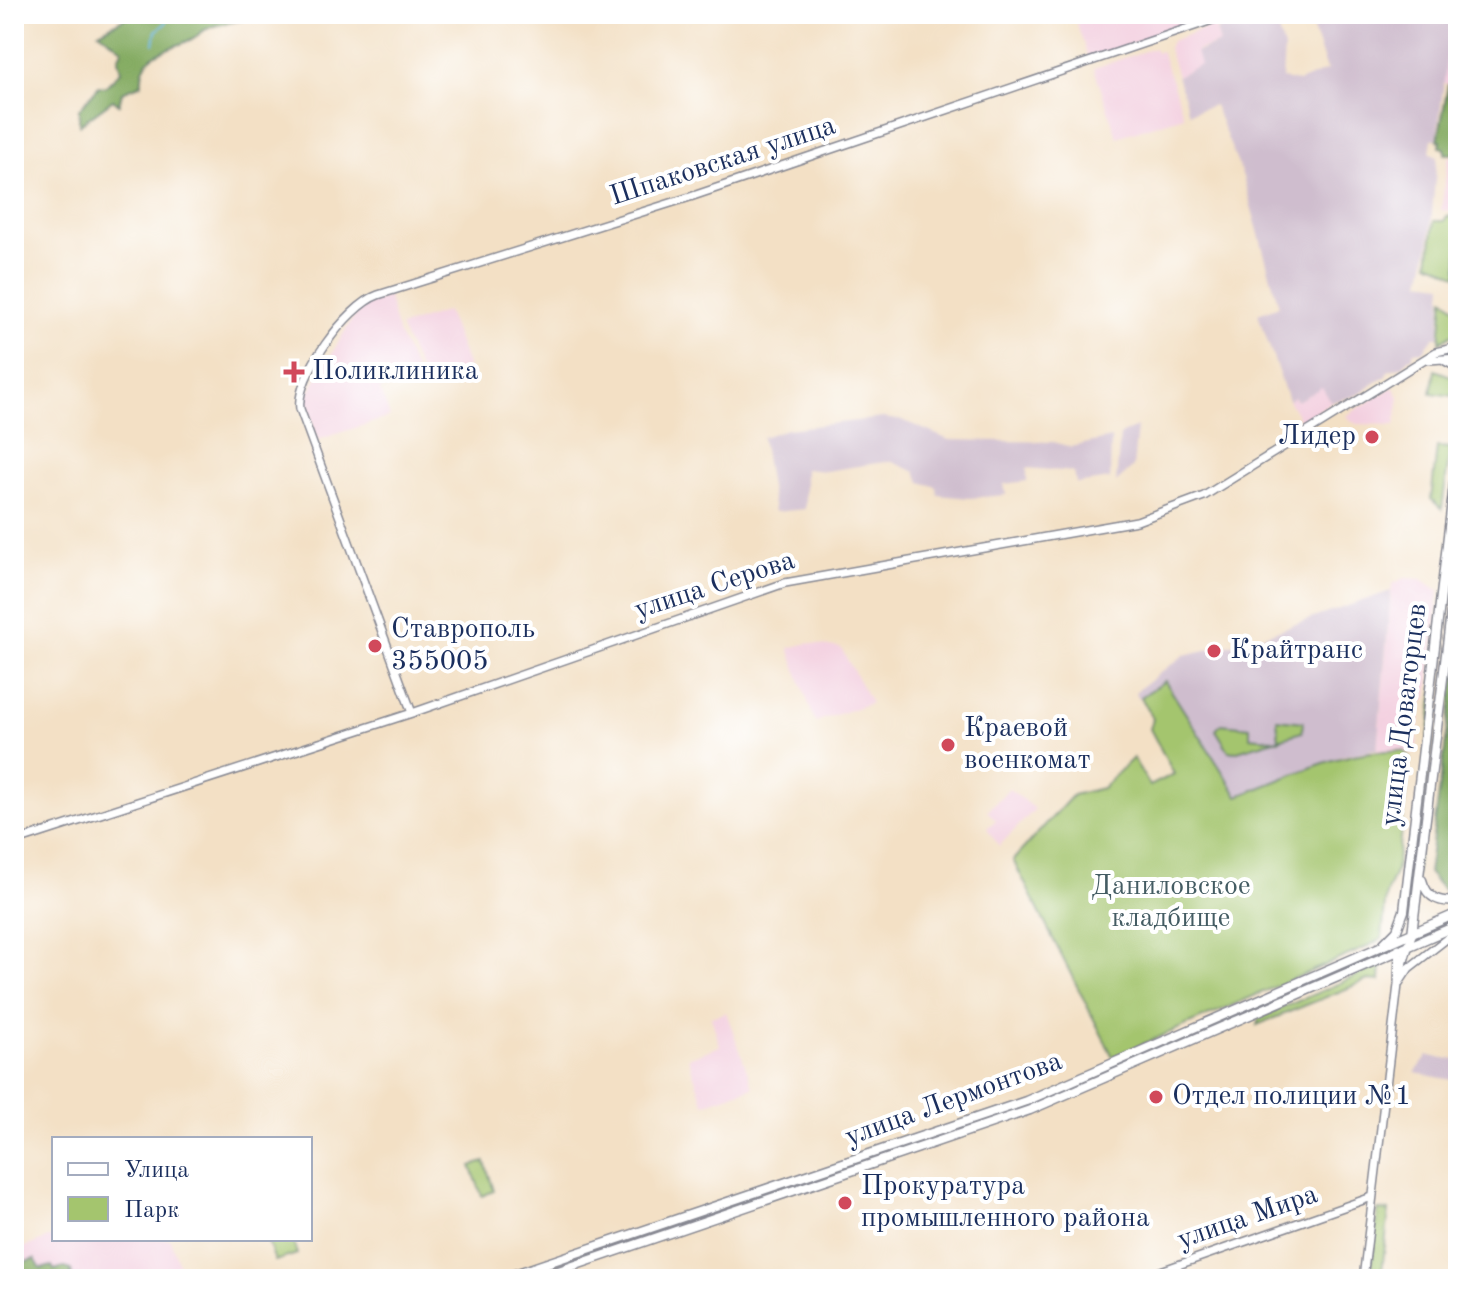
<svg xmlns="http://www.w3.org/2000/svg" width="1472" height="1293" font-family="'Old Standard TT',serif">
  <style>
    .built { fill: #f3cfdf }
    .industrial { fill: #cfbdce }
    .green { fill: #a4c56e; stroke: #607a66; stroke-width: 2 }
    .forest { fill: #83aa61; stroke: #4f6c60; stroke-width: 2 }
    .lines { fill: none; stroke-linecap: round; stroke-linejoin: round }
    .stream { stroke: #63b5df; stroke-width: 2 }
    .secondary-casing { stroke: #878892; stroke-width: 10 }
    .primary-casing { stroke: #878892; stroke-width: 11 }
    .secondary { stroke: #fff; stroke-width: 7 }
    .primary { stroke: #fff; stroke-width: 8 }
    .poi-dot { fill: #d1495b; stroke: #fff; stroke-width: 3 }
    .labels { text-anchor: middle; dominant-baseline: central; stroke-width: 8; stroke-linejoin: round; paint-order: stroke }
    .street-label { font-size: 28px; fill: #1b2f5e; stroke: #fff }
    .poi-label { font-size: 28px; fill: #1b2f5e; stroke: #fff; text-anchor: start }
    .park-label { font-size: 28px; fill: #445c63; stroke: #fff }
  </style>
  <rect width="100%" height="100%" fill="#fff"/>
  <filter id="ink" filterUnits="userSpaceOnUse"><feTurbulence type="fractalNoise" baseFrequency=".0125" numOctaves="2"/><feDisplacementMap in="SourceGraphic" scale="16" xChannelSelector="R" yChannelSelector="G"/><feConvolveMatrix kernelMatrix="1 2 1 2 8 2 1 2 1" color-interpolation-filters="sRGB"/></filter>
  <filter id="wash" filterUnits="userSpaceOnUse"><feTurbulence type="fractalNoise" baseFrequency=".006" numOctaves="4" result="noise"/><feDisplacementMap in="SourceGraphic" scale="32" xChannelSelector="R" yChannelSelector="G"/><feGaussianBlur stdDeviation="1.8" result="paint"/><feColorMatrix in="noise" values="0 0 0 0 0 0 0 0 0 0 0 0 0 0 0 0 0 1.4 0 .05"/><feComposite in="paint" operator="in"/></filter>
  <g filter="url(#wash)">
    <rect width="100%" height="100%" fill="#f3e0c5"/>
    <path class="built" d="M1073,14H1220L1089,59Z
      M1452,14H1458V86L1443,83Z
      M1214,25L1220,43L1196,51L1201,65L1177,76L1168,48L1171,41Z
      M1154,48L1156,53L1161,51L1184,116L1117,137L1094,68Z
      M1448,157L1458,158V212L1441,210Z
      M388,296L398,333L416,371L380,390L390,417L317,440L306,397L351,321L366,304Z
      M447,311L468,367L425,383L400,327Z
      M1322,386L1331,402L1301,422L1288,400L1295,397L1297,401Z
      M1393,387L1400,398L1395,425L1356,424L1346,416Z
      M1405,578L1422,579L1439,591L1428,697L1422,704L1416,753L1377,750L1392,584Z
      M808,643L841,648L871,703L815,722L789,648Z
      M1009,789L1035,809L999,846L987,828L996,820L987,811Z
      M726,1012L753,1087L704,1104L688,1058L720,1046L711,1017Z
      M54,1236L170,1239L184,1279H14V1248L20,1249Z"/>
    <path class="industrial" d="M1263,14H1272L1284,48L1282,79L1299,82L1327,70L1311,24L1343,14H1424V19L1451,22L1437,139H1432L1430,152L1437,157L1429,245L1421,281L1443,284L1439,337H1434L1423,351L1413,352V358H1408L1403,366L1388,371L1386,376L1355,396L1331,402L1322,387L1297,401L1295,397L1288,400L1258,314L1279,306L1243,177L1214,105L1189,113L1177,76L1200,65L1196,52L1220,43L1216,30Z
      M883,418L904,421L949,440L1053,442L1071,447L1111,438L1110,479L1076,484L1074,472L1027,468V481L1004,484L1006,495L969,498L938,495L937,487L921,482L916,472L890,461L826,471L805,469V509L774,512L762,437L787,429Z
      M1137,427L1133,467L1116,483L1120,435Z
      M1391,591L1377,749L1341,756L1238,796L1166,681L1139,698L1135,692L1184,655L1250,640Z
      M1428,1056L1458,1060V1081L1415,1073Z"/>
    <path class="green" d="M1447,216L1458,218V275C1446,273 1442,264 1429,263L1434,221H1444Z
      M1444,298L1458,309V331L1440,342Z
      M1435,370L1456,378L1453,396L1431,393Z
      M1437,447L1450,448L1442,509L1431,499Z
      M1449,591L1411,916H1408L1445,592Z
      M1165,681L1238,796C1294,776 1343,747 1404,751L1410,758L1396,870L1386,894L1382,938L1367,947L1113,1057L1013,860L1073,795L1102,788L1133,758L1150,786L1174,774L1150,729L1153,719L1141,697Z
      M1277,719L1303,722L1302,732L1234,752L1229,751L1216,730L1221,724L1250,727V737L1279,740Z
      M1380,952L1381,955L1131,1061V1060Z
      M1381,965L1380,981L1368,980L1257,1025L1259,1018Z
      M925,1141L926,1143L605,1250V1248Z
      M485,1162L494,1191L482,1196L471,1166Z
      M1378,1210L1389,1211L1381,1279H1370Z
      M267,1239H292L297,1254L275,1261Z"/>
    <path class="forest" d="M132,14H263C245,21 225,22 208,28C202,31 198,36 192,39C169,51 139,50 142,84L122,92L119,105L113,100L79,125V109L99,86L105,87L121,71L118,60L122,49L99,32Z
      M1448,85L1458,87V154H1445V148L1440,147L1441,141L1438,140Z
      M1458,653V897L1445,892L1428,873Z
      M14,1252L18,1264L35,1259L41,1269L52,1266L54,1270L64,1267L71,1270L72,1276L66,1279H16Z"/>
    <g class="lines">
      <path class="stream" d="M154,44L156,31L166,23V14"/>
    </g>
  </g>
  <g filter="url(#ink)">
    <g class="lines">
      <defs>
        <path id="secondary" d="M1429,360L1458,358
          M1445,361L1458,368
          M412,713L300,409C295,377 347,306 378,295L690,197L1230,14
          M14,842L412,713L785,583L1137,521L1204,496L1436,352L1458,347
          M1400,975L1412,934
          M1399,983L1409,968L1458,930
          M1138,1279L1372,1197
          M1363,1279L1398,985L1399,948"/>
        <path id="primary" d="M1422,880C1427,899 1440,903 1458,901
          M1412,934L1458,555
          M1384,943L1397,930L1404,911L1458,450
          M500,1279L1026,1101L1458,913
          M535,1279L1030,1110L1458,925"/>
      </defs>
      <use href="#secondary" class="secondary-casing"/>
      <use href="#primary" class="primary-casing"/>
      <use href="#secondary" class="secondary"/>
      <use href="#primary" class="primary"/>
    </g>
  </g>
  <g class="poi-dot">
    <path d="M290 360h8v8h8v8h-8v8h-8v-8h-8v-8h8z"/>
    <circle cx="1372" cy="437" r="8"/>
    <circle cx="375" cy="646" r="8"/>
    <circle cx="1214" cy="651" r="8"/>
    <circle cx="948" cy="745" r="8"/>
    <circle cx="1156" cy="1097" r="8"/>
    <circle cx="845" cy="1203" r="8"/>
  </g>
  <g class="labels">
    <g class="street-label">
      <text transform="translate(723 162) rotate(-18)">Шпаковская улица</text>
      <text transform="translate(715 586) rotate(-18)">улица Серова</text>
      <text transform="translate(1405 715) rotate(-83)">улица Доваторцев</text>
      <text transform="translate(954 1100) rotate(-20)">улица Лермонтова</text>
      <text transform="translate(1248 1218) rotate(-19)">улица Мира</text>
    </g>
    <g class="poi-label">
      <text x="312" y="372">Поликлиника</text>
      <text x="1356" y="437" text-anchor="end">Лидер</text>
      <text x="391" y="630">Ставрополь<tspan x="391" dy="32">355005</tspan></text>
      <text x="1230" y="651">Крайтранс</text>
      <text x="964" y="729">Краевой<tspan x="964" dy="32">военкомат</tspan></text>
      <text x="1172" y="1097">Отдел полиции №1</text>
      <text x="861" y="1187">Прокуратура<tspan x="861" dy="32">промышленного района</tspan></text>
    </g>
    <g class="park-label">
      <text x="1171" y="887">Даниловское<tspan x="1171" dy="32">кладбище</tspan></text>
    </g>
  </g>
  <rect width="1472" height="1293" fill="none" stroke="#fff" stroke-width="48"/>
  <rect x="52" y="1137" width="260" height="104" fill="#ffffff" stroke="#a4acbf" stroke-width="2"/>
  <rect x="68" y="1163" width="40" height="12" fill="#ffffff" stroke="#a4acbf" stroke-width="2"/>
  <text x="124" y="1177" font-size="24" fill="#1b2f5e">Улица</text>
  <rect x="68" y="1197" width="40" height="24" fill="#a4c56e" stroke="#a4acbf" stroke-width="2"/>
  <text x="124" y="1217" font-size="24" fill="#1b2f5e">Парк</text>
</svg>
